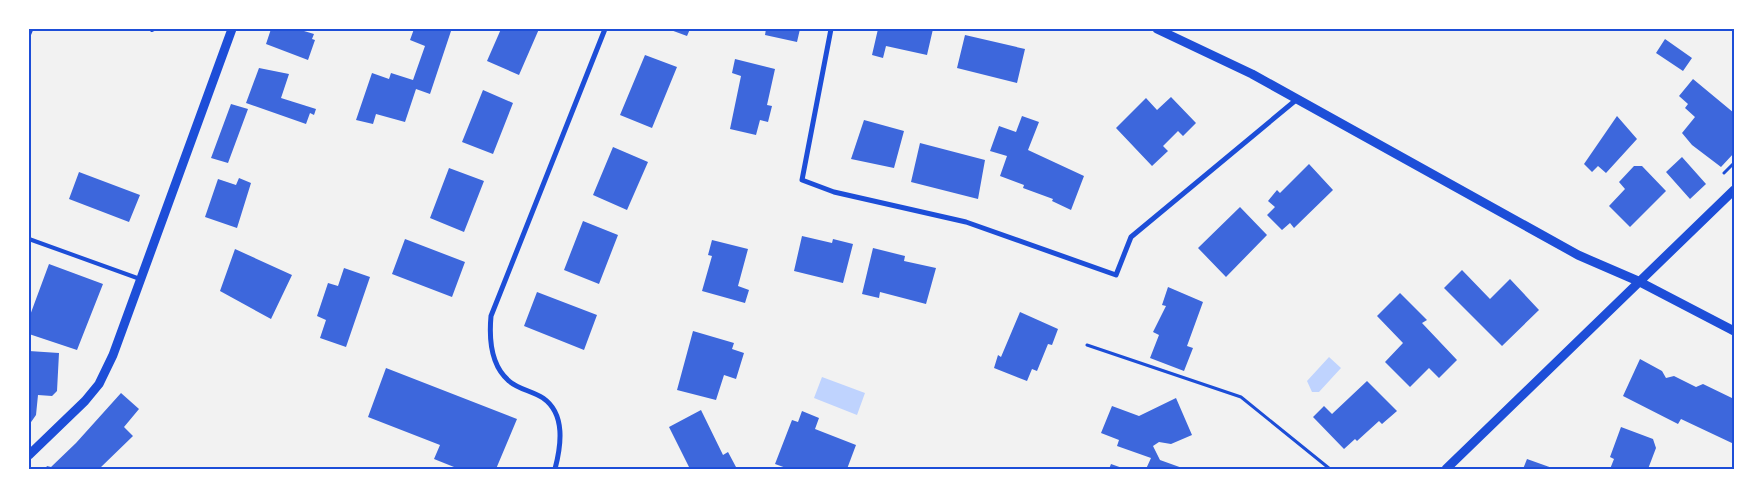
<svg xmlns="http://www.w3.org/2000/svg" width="1763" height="498" font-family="'Source Sans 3',sans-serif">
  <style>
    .water { fill: #bfd3fe }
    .building { fill: #3d67dc }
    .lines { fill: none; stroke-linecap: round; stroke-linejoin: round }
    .path { stroke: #1d4ed8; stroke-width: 3 }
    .service { stroke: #1d4ed8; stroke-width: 4 }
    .minor { stroke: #1d4ed8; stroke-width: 5 }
    .tertiary { stroke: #1d4ed8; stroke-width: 9 }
    .neatline { fill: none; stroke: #1d4ed8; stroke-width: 2 }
  </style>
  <rect width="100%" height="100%" fill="#f2f2f2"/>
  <path class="water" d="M1329,357L1341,368L1319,392H1312L1307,381Z
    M822,377L865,393L857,415L814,398Z"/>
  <path class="building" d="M271,29H304V31L314,34L312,39L315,40L308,60L266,44Z
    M414,29H445L451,31L430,94L416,89L405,122L376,114L373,124L356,120L372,73L389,79L391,73L413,80L425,46L410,40Z
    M501,29H539L519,75L487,61Z
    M668,29H690L687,36Z
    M766,29H800L797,42L765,35Z
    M878,29H933L927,55L886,46L883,58L872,55Z
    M965,35L1025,49L1017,83L957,68Z
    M1665,39L1692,58L1683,71L1656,53Z
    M645,55L677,67L652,128L620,115Z
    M735,59L775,69L767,105L772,106L768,122L760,120L756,135L730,129L741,76L732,73Z
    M259,68L289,74L281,98L316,109L314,115L310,113L306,124L246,103Z
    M1693,79L1734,113V153L1721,167L1692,145L1682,133L1695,117L1685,108L1688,104L1679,96Z
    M483,90L513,103L493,154L462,142Z
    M1171,97L1196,123L1183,136L1178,131L1163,146L1168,151L1152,166L1116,128L1146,98L1157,110Z
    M231,104L248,109L228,163L211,158Z
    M1022,116L1039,122L1028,150L1084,176L1071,210L1052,201L1053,199L1023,188L1024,185L1000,176L1007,156L990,151L999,126L1016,132Z
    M1617,116L1637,139L1606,173L1598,166L1592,172L1584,164Z
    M864,120L904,131L894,168L851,159Z
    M920,143L985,160L978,199L911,182Z
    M613,147L648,162L627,210L593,195Z
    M1682,157L1706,184L1690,199L1666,172Z
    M1309,164L1333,190L1294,228L1290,223L1282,230L1267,215L1275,207L1268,201L1277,190L1280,193Z
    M1634,166H1642L1666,191L1630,227L1609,206L1625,189L1619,182Z
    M449,168L484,181L464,232L430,218Z
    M79,172L140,195L129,222L69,199Z
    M239,178L251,183L237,228L205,217L218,179L236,185Z
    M1240,207L1267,235L1226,277L1198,248Z
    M583,221L618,235L599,284L564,270Z
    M802,236L832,243L833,239L853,244L843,283L794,271Z
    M405,239L465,262L452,297L392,274Z
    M712,240L748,249L738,286L749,290L745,303L702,291L712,256L708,255Z
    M873,248L905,256L904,261L936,268L926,304L880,292L879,298L862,294Z
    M235,249L292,275L271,319L220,291Z
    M49,264L103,284L77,350L29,334V318Z
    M344,268L370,277L346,347L320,338L326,320L317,316L328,283L338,286Z
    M1462,270L1490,299L1510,279L1539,310L1502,346L1444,288Z
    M1168,287L1203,302L1187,346L1193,348L1184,371L1150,358L1159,335L1153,332L1166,306L1162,305Z
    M537,292L597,315L584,350L524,326Z
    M1400,293L1427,320L1422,323L1457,360L1439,378L1429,368L1410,387L1385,362L1403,343L1377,316Z
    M1020,312L1058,329L1052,345L1048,344L1037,371L1032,369L1027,381L994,368L998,355L1001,357Z
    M693,331L734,343L732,349L744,353L736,379L724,375L716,400L677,390Z
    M29,351L59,353L57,391L52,396L38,395L36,415L29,425Z
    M1640,359L1662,371L1666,378L1674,376L1696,387L1703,384L1734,399V444L1681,419L1678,424L1623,396Z
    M386,368L517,419L496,469H459L434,459L440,445L368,417Z
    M1367,381L1397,411L1382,424L1379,421L1357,441L1355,439L1344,449L1313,417L1324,406L1332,414Z
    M121,393L139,409L124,427L133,436L99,469H45L47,466L51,467L76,443Z
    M1176,398L1192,435L1171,444L1159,442L1153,446L1160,460L1185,469H1146L1151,458L1117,446L1119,440L1101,433L1112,406L1139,416Z
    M701,410L723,455L728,452L736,467L732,469H690L669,427Z
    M802,411L819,418L815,429L856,445L847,469H789L775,464L792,420L798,422Z
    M1621,427L1653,439L1656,448L1648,469H1610L1614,459L1610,457Z
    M1527,459L1555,469H1523Z
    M1111,464L1125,469H1109Z"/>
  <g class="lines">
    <path class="path" d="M29,36L32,29
      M1724,173L1734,163
      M1087,345L1241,397L1330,469"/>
    <path class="service" d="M152,30L154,29
      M29,239L140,279"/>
    <path class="minor" d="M831,29L802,180L834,192L966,222L1116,275L1131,237L1296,100
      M555,469C561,446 566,414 543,398C532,391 518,389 509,381C490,365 489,338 491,316L605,29"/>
    <path class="tertiary" d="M1157,29L1252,74L1578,255L1638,281L1734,331
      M29,455L85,401L99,384L113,355L232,29
      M1446,469L1734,190"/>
  </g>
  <rect width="1763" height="498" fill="none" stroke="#ffffff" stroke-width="60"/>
  <rect x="30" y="30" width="1703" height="438" class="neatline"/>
</svg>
